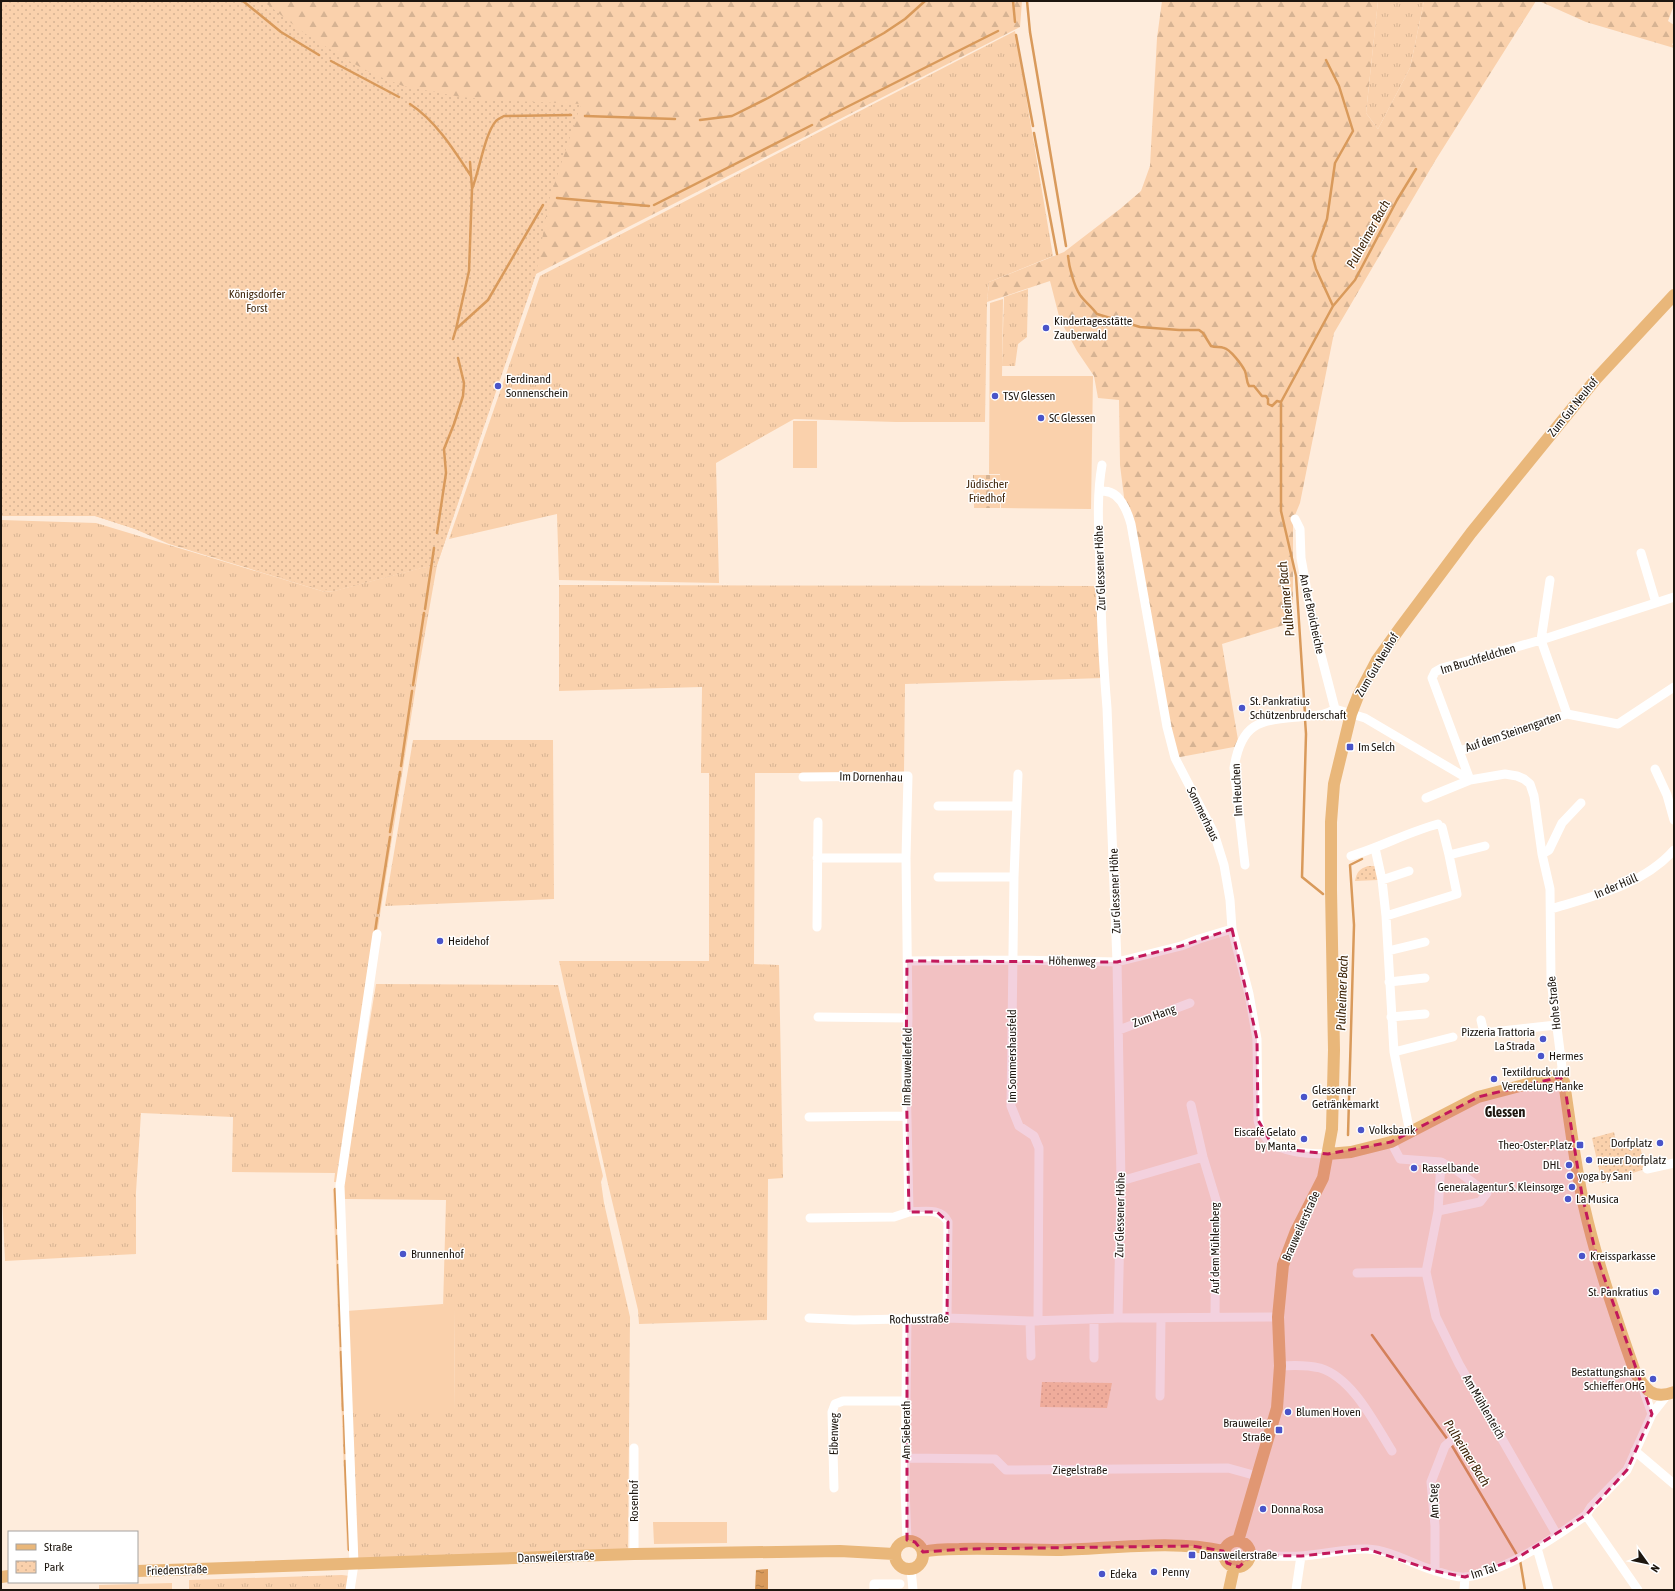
<svg xmlns="http://www.w3.org/2000/svg" width="1675" height="1591" font-family="'Asap Condensed',sans-serif">
  <style>
    .grass { fill: url(#grass-tufts) }
    .forest { fill: url(#forest-firs) }
    .cemetery { fill: url(#cemetery-stones) }
    .park { fill: url(#park-dots) }
    .pitch { fill: #fad1ac }
    .water { fill: url(#water-ripples) }
    .lines { fill: none; stroke-linecap: round; stroke-linejoin: round }
    .stream { stroke: #d99a5b; stroke-width: 2.5 }
    .minor { stroke: #fff; stroke-width: 9 }
    .major { stroke: #e9b77a; stroke-width: 12 }
    .marked { fill: #c2185b; fill-opacity: 0.2; stroke: #c2185b; stroke-width: 3; stroke-dasharray: 8 5; stroke-linejoin: round }
    .poi-dot { fill: #4a54c9; stroke: #fff; stroke-width: 1.5 }
    .labels { text-anchor: middle; dominant-baseline: central; stroke-width: 3; stroke-linejoin: round; paint-order: stroke }
    .park-label { font-size: 12px; fill: #41270c; stroke: #fff }
    .poi-label { font-size: 12px; fill: #1d160f; stroke: #fff; text-anchor: start }
    .street-label { font-size: 12px; fill: #1d160f; stroke: #fff }
    .water-label { font-size: 13px; font-style: italic; fill: #3f2509; stroke: #fff }
    .quarter-label { font-size: 14px; font-weight: bold; fill: #1d160f; stroke: #fff }
  </style>
  <defs>
    <pattern id="grass-tufts" width="24" height="20" patternUnits="userSpaceOnUse"><rect width="24" height="20" fill="#fad1ac"/><path d="M3 7l-1-3M5 7V3M7 7l1-3M15 17l-1-3M17 17v-4M19 17l1-3" fill="none" stroke="#d6b393"/></pattern>
    <pattern id="forest-firs" width="22" height="20" patternUnits="userSpaceOnUse"><rect width="22" height="20" fill="#fad1ac"/><path d="M5 1l3.5 6h-7zM16 11l3.5 6h-7z" fill="#d6b393"/></pattern>
    <pattern id="cemetery-stones" width="16" height="16" patternUnits="userSpaceOnUse"><rect width="16" height="16" fill="#fad1ac"/><path d="M2 7V4a2 2 0 0 1 4 0v3zM10 15v-3a2 2 0 0 1 4 0v3z" fill="#d6b393"/></pattern>
    <pattern id="park-dots" width="8" height="8" patternUnits="userSpaceOnUse"><rect width="8" height="8" fill="#fad1ac"/><path d="M2 2h.1M6 6h.1" fill="none" stroke="#d6b393" stroke-width="1.8" stroke-linecap="round"/></pattern>
    <pattern id="water-ripples" width="26" height="14" patternUnits="userSpaceOnUse"><rect width="26" height="14" fill="#d99a5b"/><path d="M2 4q2-2 4 0t4 0M15 11q2-2 4 0t4 0" fill="none" stroke="#af7d4a"/></pattern>
  </defs>
  <rect width="100%" height="100%" fill="#feecdc"/>
  <path class="grass" d="M1378,1H1424L1410,68L1378,129L1366,113Z
    M1015,31L1053,256L989,282L987,302L985,422H896L794,419L716,463L719,583L559,580L557,514L449,539L540,276Z
    M1028,289L1027,337L1018,344L1015,366H1002L1004,297Z
    M1,520L96,523L325,592L334,591L421,568L437,565L418,673L338,1182H334L335,1173L232,1172L233,1117L141,1113L136,1192V1254L5,1261L1,1174Z
    M559,585L1098,586L1103,678L905,684L904,773H755L754,964L779,965L783,1178L768,1179L767,1320L639,1324L638,1310L608,1184L559,961H709V773H701L702,687L559,691Z
    M413,740H553L554,899L385,906Z
    M376,984L558,985L603,1176L601,1182L604,1203L630,1317L628,1550L358,1559L351,1412H455L454,1309L443,1308L446,1200L344,1199L343,1184Z
    M333,1189L337,1190L350,1550H347Z
    M342,1575L350,1576L347,1590H189V1580Z"/>
  <path class="forest" d="M1,1H1022L1020,27L536,274L509,351L437,565L421,568L334,591L325,592L169,544L135,529L95,516H1Z
    M1162,1H1378L1366,113L1378,129L1410,68L1424,1H1536L1435,161L1334,333L1300,503L1293,520V622L1222,644L1239,746L1175,758L1131,524L1122,501L1124,497L1120,465L1119,400L1098,398L1094,376L1077,351L1060,320L1050,281L987,302L989,282L1064,252L1120,209L1141,191L1150,166L1157,38Z
    M1539,1H1674V5L1668,21L1674,25V40L1672,45H1674V48L1586,22Z"/>
  <path class="cemetery" d="M973,475H1000V508H974Z"/>
  <path class="park" d="M1,1H263L304,33L349,61L373,74L403,86L461,97L491,100L581,104L549,200L536,274L437,565L421,568L334,591L316,588L163,540L135,529L95,516H1Z
    M1368,866H1375L1378,880L1355,881C1357,872 1359,869 1368,866Z
    M1614,1132L1617,1146L1639,1141L1645,1169L1602,1183L1592,1138Z
    M1042,1382L1112,1383L1107,1408L1040,1407Z"/>
  <path class="pitch" d="M1003,299L1002,376H1093L1091,509L1001,508L1000,474H989L990,303Z
    M793,421H817V468H793Z
    M443,1304V1308H454L455,1412H351L346,1311Z
    M653,1522H727V1543L654,1544Z
    M172,1583V1590H99V1585Z"/>
  <path class="water" d="M768,1569V1590H755L756,1570Z"/>
  <g class="lines">
    <path class="stream" d="M243,1L281,32L319,55
      M1013,1L1015,22
      M1027,1L1030,32L1066,246
      M1016,35L1033,126
      M1326,60L1339,86L1353,131L1335,163L1327,219L1313,258L1316,269L1333,306
      M331,61L399,97
      M410,104C436,121 454,150 471,176
      M585,116L675,119
      M700,120L732,116L768,98L884,33L905,19L925,1
      M821,120L998,31
      M1034,133L1057,254
      M470,162L472,188
      M557,198L649,206
      M654,205L812,125
      M1068,256C1069,267 1074,286 1080,295C1085,302 1091,306 1097,314L1140,327L1179,330H1199L1203,333L1211,346C1216,348 1220,346 1224,348C1230,349 1242,365 1245,371C1247,376 1246,381 1249,386H1254L1262,396H1266L1268,399V404L1272,406L1277,401L1281,402
      M456,329L469,271L472,189C479,172 485,133 496,121C498,119 502,117 504,116L571,115
      M453,339L456,329L488,300L543,205
      M437,533L446,473L444,449L454,424L463,396L464,383L458,358
      M425,609L434,548
      M413,685L424,613
      M1305,714L1296,576L1281,511V402L1333,306L1355,280L1397,200L1416,169
      M1305,719L1306,734L1302,877L1323,894
      M401,766L412,691
      M390,832L400,772
      M378,913L390,837
      M375,932L377,918
      M1348,1135L1354,925L1350,865L1362,859
      M335,1189L337,1228
      M337,1236L338,1259
      M338,1265L341,1346
      M1372,1335L1448,1440
      M341,1352L343,1410
      M344,1416L345,1453
      M1451,1444L1520,1560L1525,1590
      M345,1461L349,1550"/>
    <path class="minor" d="M1102,465C1096,499 1099,534 1100,568C1101,615 1103,662 1107,708L1117,962L1121,1181L1118,1318
      M1099,492C1118,487 1127,510 1131,524L1167,727L1175,758L1214,833L1224,865L1230,900L1232,929L1249,994L1257,1039L1258,1120C1259,1124 1260,1129 1262,1132C1273,1153 1308,1154 1328,1154
      M1295,519L1300,529L1301,558L1313,624L1335,709
      M1641,553L1656,603
      M1550,580L1541,640L1567,714
      M1460,751L1567,714L1618,724L1674,687
      M1655,769L1667,795L1674,820
      M1018,774L1014,877L1011,1106L1019,1126L1034,1136L1039,1148L1038,1321
      M803,777L908,776L906,858L908,1018L906,1073L909,1212C923,1212 941,1207 948,1222L947,1318
      M1470,780L1432,678L1435,672L1442,668L1541,640L1674,597
      M1426,798L1470,780L1505,774L1517,776L1524,779L1530,784L1534,796L1542,854L1550,889L1551,980L1562,1067L1560,1077
      M938,806H1016
      M1442,827L1449,855
      M1375,848L1382,880L1386,916L1394,1052L1410,1133
      M1542,854L1549,850L1562,823L1581,803
      M1351,856C1381,847 1408,832 1438,824
      M817,858H906
      M1245,865L1234,768C1242,717 1264,721 1308,716C1318,715 1326,715 1335,709L1365,718L1470,780
      M938,877H1014
      M1382,880L1409,871
      M1551,909C1594,896 1643,885 1674,850
      M1386,916L1457,894L1449,855L1485,846
      M817,927L818,822
      M1388,951L1425,942
      M907,961L1012,960L1117,962L1181,946L1199,939L1232,929
      M1389,982L1425,978
      M818,1017L908,1018
      M1391,1017L1425,1014
      M1481,1020L1484,1033L1556,1025
      M1119,1030L1190,1003
      M1394,1052L1453,1037
      M1191,1105L1203,1157L1216,1200L1215,1317
      M809,1117L907,1116
      M1391,1142L1400,1159L1441,1162L1438,1211L1426,1272L1436,1317L1459,1364L1557,1535
      M1647,1169L1674,1163
      M1121,1181L1203,1157
      M1438,1211L1480,1202L1487,1193L1456,1170L1441,1162
      M810,1218L894,1217L909,1212
      M1357,1273L1426,1272
      M809,1318L854,1320L947,1318L1030,1321L1118,1318L1278,1317
      M1030,1321L1031,1356
      M1094,1358V1319
      M1280,1366C1293,1365 1308,1365 1320,1368C1353,1378 1375,1424 1392,1451
      M1641,1383L1652,1414
      M1160,1396L1161,1318
      M1635,1451L1674,1484
      M906,1458L995,1459L1006,1470L1228,1468L1257,1476
      M834,1488L832,1412L835,1404L843,1401H906
      M1586,1515L1638,1590
      M907,1540L905,1488L907,1319
      M1537,1548L1549,1590
      M634,1554V1448
      M1250,1555C1267,1555 1284,1557 1301,1556C1322,1555 1347,1548 1367,1549C1392,1550 1413,1565 1436,1571C1445,1574 1457,1578 1466,1577C1504,1572 1556,1537 1586,1515L1591,1507L1627,1470L1652,1414L1667,1395
      M911,1569L913,1590
      M1435,1571V1526L1431,1482L1445,1446L1455,1437
      M350,1590L354,1564L340,1186L377,934
      M874,1590V1584H900
      M1296,1590L1301,1556
      M1464,1590L1465,1577"/>
    <path class="major" d="M1328,1154L1351,1152L1391,1142L1478,1097L1554,1077H1560L1564,1082C1570,1123 1575,1165 1584,1206C1597,1263 1616,1318 1635,1372C1645,1390 1653,1400 1674,1392
      M895 1555a14 14 0 1 1 28 0a14 14 0 1 1-28 0Z
      M1238,1541L1277,1408L1280,1366L1278,1317L1283,1265L1296,1231L1323,1178L1332,1129L1334,1050L1331,890V822L1334,784L1351,714L1358,696L1377,660L1400,628L1471,533L1596,379L1674,295
      M1224 1554a13 13 0 1 1 26 0a13 13 0 1 1-26 0Z
      M923,1552C935,1549 947,1549 959,1549C992,1548 1024,1550 1057,1550C1109,1549 1173,1539 1224,1551
      M137,1571L634,1554L840,1551L894,1554
      M1,1577L9,1576
      M1229,1590L1234,1567"/>
  </g>
  <path class="marked" d="M1232,929L1257,1039L1258,1120L1270,1141L1284,1149L1328,1154L1391,1142L1478,1097L1560,1077L1564,1082L1582,1195L1596,1254L1652,1414L1627,1470L1586,1515L1514,1560L1465,1577L1435,1571L1367,1549L1301,1556L1252,1555L1239,1567L1227,1563L1223,1551L1192,1546L965,1549L923,1552L915,1542L907,1540V1319L947,1318L948,1222L937,1212H909L906,1073L907,961L1117,962L1181,946Z"/>
  <g class="poi-dot">
    <circle cx="1046" cy="328" r="4"/>
    <circle cx="498" cy="386" r="4"/>
    <circle cx="995" cy="396" r="4"/>
    <circle cx="1041" cy="418" r="4"/>
    <circle cx="1242" cy="708" r="4"/>
    <rect x="1346" y="743" width="8" height="8" rx="2"/>
    <circle cx="440" cy="941" r="4"/>
    <circle cx="1543" cy="1039" r="4"/>
    <circle cx="1541" cy="1056" r="4"/>
    <circle cx="1494" cy="1079" r="4"/>
    <circle cx="1304" cy="1097" r="4"/>
    <circle cx="1361" cy="1130" r="4"/>
    <circle cx="1304" cy="1139" r="4"/>
    <circle cx="1660" cy="1143" r="4"/>
    <rect x="1576" y="1141" width="8" height="8" rx="2"/>
    <circle cx="1589" cy="1160" r="4"/>
    <circle cx="1569" cy="1165" r="4"/>
    <circle cx="1414" cy="1168" r="4"/>
    <circle cx="1570" cy="1176" r="4"/>
    <circle cx="1572" cy="1187" r="4"/>
    <circle cx="1568" cy="1199" r="4"/>
    <circle cx="403" cy="1254" r="4"/>
    <circle cx="1582" cy="1256" r="4"/>
    <circle cx="1656" cy="1292" r="4"/>
    <circle cx="1653" cy="1379" r="4"/>
    <circle cx="1288" cy="1412" r="4"/>
    <rect x="1275" y="1426" width="8" height="8" rx="2"/>
    <circle cx="1263" cy="1509" r="4"/>
    <rect x="1188" y="1551" width="8" height="8" rx="2"/>
    <circle cx="1154" cy="1572" r="4"/>
    <circle cx="1102" cy="1574" r="4"/>
  </g>
  <g class="labels">
    <g class="park-label">
      <text x="257" y="294">Königsdorfer<tspan x="257" dy="14">Forst</tspan></text>
      <text x="987" y="484">Jüdischer<tspan x="987" dy="14">Friedhof</tspan></text>
    </g>
    <g class="poi-label">
      <text x="1054" y="321">Kindertagesstätte<tspan x="1054" dy="14">Zauberwald</tspan></text>
      <text x="506" y="379">Ferdinand<tspan x="506" dy="14">Sonnenschein</tspan></text>
      <text x="1003" y="396">TSV Glessen</text>
      <text x="1049" y="418">SC Glessen</text>
      <text x="1250" y="701">St. Pankratius<tspan x="1250" dy="14">Schützenbruderschaft</tspan></text>
      <text x="1358" y="747">Im Selch</text>
      <text x="448" y="941">Heidehof</text>
      <text x="1535" y="1032" text-anchor="end">Pizzeria Trattoria<tspan x="1535" dy="14">La Strada</tspan></text>
      <text x="1549" y="1056">Hermes</text>
      <text x="1502" y="1072">Textildruck und<tspan x="1502" dy="14">Veredelung Hanke</tspan></text>
      <text x="1312" y="1090">Glessener<tspan x="1312" dy="14">Getränkemarkt</tspan></text>
      <text x="1369" y="1130">Volksbank</text>
      <text x="1296" y="1132" text-anchor="end">Eiscafé Gelato<tspan x="1296" dy="14">by Manta</tspan></text>
      <text x="1652" y="1143" text-anchor="end">Dorfplatz</text>
      <text x="1572" y="1145" text-anchor="end">Theo-Oster-Platz</text>
      <text x="1597" y="1160">neuer Dorfplatz</text>
      <text x="1561" y="1165" text-anchor="end">DHL</text>
      <text x="1422" y="1168">Rasselbande</text>
      <text x="1578" y="1176">yoga by Sani</text>
      <text x="1564" y="1187" text-anchor="end">Generalagentur S. Kleinsorge</text>
      <text x="1576" y="1199">La Musica</text>
      <text x="411" y="1254">Brunnenhof</text>
      <text x="1590" y="1256">Kreissparkasse</text>
      <text x="1648" y="1292" text-anchor="end">St. Pankratius</text>
      <text x="1645" y="1372" text-anchor="end">Bestattungshaus<tspan x="1645" dy="14">Schieffer OHG</tspan></text>
      <text x="1296" y="1412">Blumen Hoven</text>
      <text x="1271" y="1423" text-anchor="end">Brauweiler<tspan x="1271" dy="14">Straße</tspan></text>
      <text x="1271" y="1509">Donna Rosa</text>
      <text x="1200" y="1555">Dansweilerstraße</text>
      <text x="1162" y="1572">Penny</text>
      <text x="1110" y="1574">Edeka</text>
    </g>
    <g class="street-label">
      <text transform="translate(1573 407) rotate(-51)">Zum Gut Neuhof</text>
      <text transform="translate(1100 568) rotate(-92)">Zur Glessener Höhe</text>
      <text transform="translate(1312 614) rotate(78)">An der Broicheiche</text>
      <text transform="translate(1478 659) rotate(-17)">Im Bruchfeldchen</text>
      <text transform="translate(1377 665) rotate(-59)">Zum Gut Neuhof</text>
      <text transform="translate(1513 732) rotate(-19)">Auf dem Steinengarten</text>
      <text transform="translate(871 777) rotate(1)">Im Dornenhau</text>
      <text transform="translate(1237 790) rotate(-93)">Im Heuchen</text>
      <text transform="translate(1203 814) rotate(64)">Sommerhaus</text>
      <text transform="translate(1616 886) rotate(-23)">In der Hüll</text>
      <text transform="translate(1115 891) rotate(-92)">Zur Glessener Höhe</text>
      <text transform="translate(1072 961) rotate(1)">Höhenweg</text>
      <text transform="translate(1554 1003) rotate(-96)">Hohe Straße</text>
      <text transform="translate(1154 1016) rotate(-20)">Zum Hang</text>
      <text transform="translate(1012 1056) rotate(-90)">Im Sommershausfeld</text>
      <text transform="translate(907 1067) rotate(-89)">Im Brauweilerfeld</text>
      <text transform="translate(1120 1215) rotate(-89)">Zur Glessener Höhe</text>
      <text transform="translate(1301 1226) rotate(-66)">Brauweilerstraße</text>
      <text transform="translate(1215 1248) rotate(-90)">Auf dem Mühlenberg</text>
      <text transform="translate(919 1319) rotate(-1)">Rochusstraße</text>
      <text transform="translate(1484 1407) rotate(60)">Am Mühlenteich</text>
      <text transform="translate(906 1430) rotate(-90)">Am Sieberath</text>
      <text transform="translate(834 1434) rotate(-89)">Eibenweg</text>
      <text x="1080" y="1470">Ziegelstraße</text>
      <text transform="translate(634 1501) rotate(-90)">Rosenhof</text>
      <text transform="translate(1434 1501) rotate(-93)">Am Steg</text>
      <text transform="translate(556 1557) rotate(-2)">Dansweilerstraße</text>
      <text transform="translate(177 1570) rotate(-2)">Friedenstraße</text>
      <text transform="translate(1484 1571) rotate(-18)">Im Tal</text>
    </g>
    <g class="water-label">
      <text transform="translate(1368 234) rotate(-61)">Pulheimer Bach</text>
      <text transform="translate(1286 599) rotate(-96)">Pulheimer Bach</text>
      <text transform="translate(1342 993) rotate(-88)">Pulheimer Bach</text>
      <text transform="translate(1467 1453) rotate(58)">Pulheimer Bach</text>
    </g>
    <g class="quarter-label">
      <text x="1505" y="1112">Glessen</text>
    </g>
  </g>
  <rect width="1675" height="1591" fill="none" stroke="#1d160f" stroke-width="4"/>
  <rect x="8" y="1531" width="130" height="52" fill="#ffffff" stroke="#a5a29f"/>
  <rect x="16" y="1544" width="20" height="6" fill="#e9b77a" stroke="#a5a29f"/>
  <text x="44" y="1551" font-size="12" fill="#1d160f">Straße</text>
  <rect x="16" y="1561" width="20" height="12" fill="url(#park-dots)" stroke="#a5a29f"/>
  <text x="44" y="1571" font-size="12" fill="#1d160f">Park</text>
  <g transform="translate(1647 1563) rotate(123)" stroke="#ffffff" stroke-width="3" paint-order="stroke">
  <path d="M0-3L7 15L0 10L-7 15Z" fill="#1d160f"/>
  <text y="-6" font-size="11" font-weight="bold" text-anchor="middle" fill="#1d160f">N</text>
  </g>
</svg>
